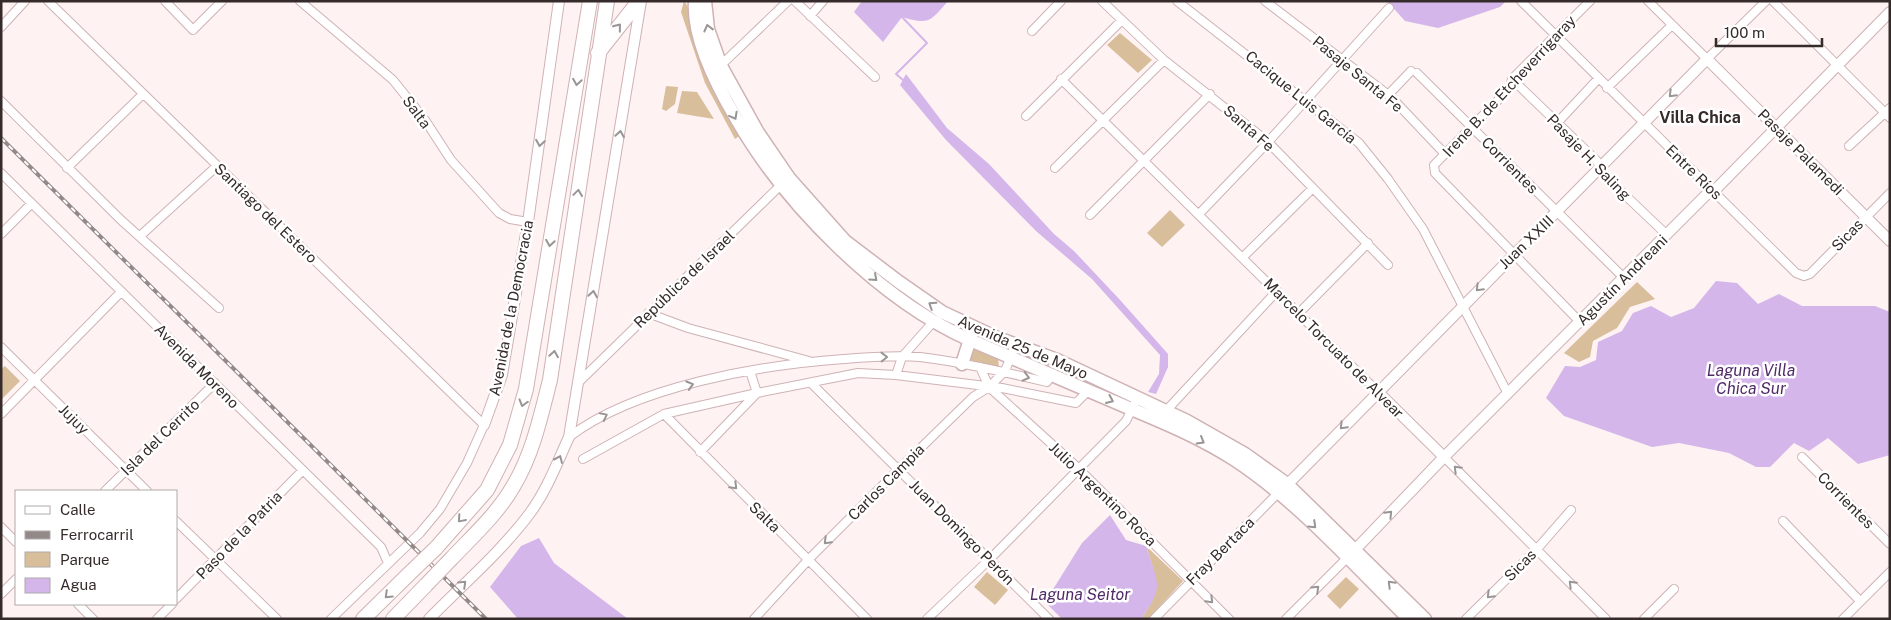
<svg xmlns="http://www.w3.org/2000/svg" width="1891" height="620" font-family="'Public Sans',sans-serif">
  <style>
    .green { fill: #d8be9b }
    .water { fill: #d4b6ea }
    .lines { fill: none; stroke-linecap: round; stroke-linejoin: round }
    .stream { stroke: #d4b6ea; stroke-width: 2 }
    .minor-casing { stroke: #cfb2b4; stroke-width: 10 }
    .tertiary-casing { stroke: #cfb2b4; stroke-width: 12 }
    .primary-casing { stroke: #cfb2b4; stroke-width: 15 }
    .trunk-casing { stroke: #cfb2b4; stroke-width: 16 }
    .minor { stroke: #fff; stroke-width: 8 }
    .tertiary { stroke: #fff; stroke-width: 10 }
    .primary { stroke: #fff; stroke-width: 12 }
    .trunk { stroke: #fff; stroke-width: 14 }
    .rail-casing { stroke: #948989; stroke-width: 4 }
    .rail { stroke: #fff; stroke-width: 2; stroke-dasharray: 5.5; stroke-linecap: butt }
    .trunk-bridge-casing { stroke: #cfb2b4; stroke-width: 16; stroke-linecap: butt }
    .trunk-bridge { stroke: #fff; stroke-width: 14 }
    .oneway { stroke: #9a9595 }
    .labels { text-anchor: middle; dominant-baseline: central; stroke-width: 5; stroke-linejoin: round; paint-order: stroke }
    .street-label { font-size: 15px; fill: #362b2b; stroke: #fff }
    .neighbourhood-label { font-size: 16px; font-weight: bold; fill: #362b2b; stroke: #fff }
    .water-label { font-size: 16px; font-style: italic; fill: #502a67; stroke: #fff }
  </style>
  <rect width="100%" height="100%" fill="#fef2f3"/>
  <path class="green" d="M684,1C693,11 689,32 695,45C707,76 725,105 742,134L735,139L705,83L681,12Z
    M1120,33L1152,60L1138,73L1107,45Z
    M666,86L678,87L675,104L666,111L662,109Z
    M682,91L697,92L714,119L677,113Z
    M1170,210L1185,225L1162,247L1147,233Z
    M1637,282L1655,299L1630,307L1617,328L1593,341L1590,357L1579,362L1564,353Z
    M980,349L998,358L999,367L973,362L969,357L973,350Z
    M5,366L20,381L1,400V369Z
    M1146,546L1183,581L1148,619H1141C1162,590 1157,579 1146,546Z
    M987,572L1008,590L995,605L974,587Z
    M1346,577L1359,589L1340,609L1327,596Z"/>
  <path class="water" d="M862,1H948C930,22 929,25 902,17L883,42L854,12Z
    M1349,1H1506L1500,7L1438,28L1405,21L1387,1Z
    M906,74L947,128L989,164L1054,234L1074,251L1121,301L1168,354V367L1156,394L1148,392L1159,374L1160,355L1092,279L1036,231L946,140L900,85Z
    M1716,281L1737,283L1758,304L1779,294L1802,306H1875L1890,312V455L1858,464L1828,438L1809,451L1794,443L1770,467H1756L1729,453L1679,443L1652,447L1564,416L1546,398L1565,366L1580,367L1596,360L1598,342L1622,331L1633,313L1651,306L1671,317L1694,308Z
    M1110,515L1126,540L1146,546C1158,584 1165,585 1141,619H1062L1045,602L1082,543Z
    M539,538L554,563L628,619H518L490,587L521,546Z"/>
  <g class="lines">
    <path class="stream" d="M902,17L927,43L896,74L903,80"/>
    <defs>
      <path id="minor" d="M48,1L484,425L467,463L440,509L420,533L331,619
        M165,1L193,30L222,1
        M300,1L393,80L425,120L451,160L499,213L510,219L528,222
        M795,1L875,77
        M1102,1L1164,60L1268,142L1388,265
        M1177,1L1359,143L1388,179L1423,229L1508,394
        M1265,1L1391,97L1445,154
        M1521,1L1796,273L1804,276L1810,274L1890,193
        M1648,1L1707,59L1766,1
        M1773,1L1890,118
        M810,16L823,1
        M1,27L25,1
        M1032,31L1061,1
        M719,67L788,1
        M1417,73L1624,278
        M1061,79L1377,391
        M1512,79L1597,161L1606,177L1667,235
        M1607,88L1672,25
        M1388,95L1411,71
        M1,101L121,220L219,308
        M1026,116L1121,21
        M1557,123L1598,79
        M1849,146L1890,108
        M67,168L142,95
        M1055,168L1164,60
        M1,173L381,547L388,563
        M1199,214L1268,142L1389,8
        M1090,215L1210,94
        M1,234L31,204
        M140,236L217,166
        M1243,257L1313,188
        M648,313L688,328L809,361
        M1299,313L1368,243
        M1580,322L1435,173L1434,165L1510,88L1512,79L1590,1
        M1,347L147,491
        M980,367L989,387L1078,468L1229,619
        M896,375L902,357L934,321
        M580,381L784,182
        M811,383L1049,619
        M1165,412L1277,291
        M1,414L121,292
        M664,414L867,619
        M569,437C636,386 760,365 844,359C868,357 895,355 920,357C962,362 1005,372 1047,382L1052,374
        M700,452L757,393L858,373L896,375L1002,388L1076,403L1089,390
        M1444,457L1606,619
        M1802,457L1890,544
        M583,459L664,414L757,393L750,371
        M105,491L215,383
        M176,521L277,619
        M1783,521L1860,601
        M1,527L16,542
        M1,594L16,579
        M176,599L302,471
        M78,604L93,619
        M157,619L172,604
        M754,619L809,559L899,469L973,397L989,387L1005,371L1015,346
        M927,619L990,559L1126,421L1137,399
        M1154,619L1279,492
        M1286,619L1347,558
        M1466,619L1537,549L1571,510
        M1644,619L1674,589
        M1843,619L1890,572"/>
      <path id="tertiary" d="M1377,391L1444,457
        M484,425L502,375L528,222L559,1
        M1282,490L1707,59L1890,241
        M1350,555L1444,457L1706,195L1714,191L1890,12
        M429,619C463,584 501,552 530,513C547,490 557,463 569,437L641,1"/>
      <path id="primary" d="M695,1C692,39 718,88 737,120C786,205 880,300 970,340C1023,363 1076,385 1129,408C1165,423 1201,438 1235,460C1300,503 1353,564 1409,619
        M705,1L708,29L721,66L757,131L789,178L845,241L899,282L942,312L995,337L1057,360L1187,421L1245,454L1287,484L1425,619
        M962,364L972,333"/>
      <path id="trunk" d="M598,53L639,1
        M436,548L487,490L510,445L526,389L590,1
        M452,558C474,535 499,512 514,485C533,453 541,415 550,380L607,1
        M363,619L413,570
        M393,619L426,585"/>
    </defs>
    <use href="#minor" class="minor-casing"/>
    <use href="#tertiary" class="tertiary-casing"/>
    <use href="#primary" class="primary-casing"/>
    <use href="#trunk" class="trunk-casing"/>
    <use href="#minor" class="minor"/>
    <use href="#tertiary" class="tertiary"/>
    <use href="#primary" class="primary"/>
    <use href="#trunk" class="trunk"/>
    <defs>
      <path id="rail" d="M1,138L486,619"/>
    </defs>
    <use href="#rail" class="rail-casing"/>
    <use href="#rail" class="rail"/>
    <defs>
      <path id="trunk-bridge" d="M413,570L436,548
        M426,585L452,558"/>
    </defs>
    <use href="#trunk-bridge" class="trunk-bridge-casing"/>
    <use href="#trunk-bridge" class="trunk-bridge"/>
  </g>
  <defs><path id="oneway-chevron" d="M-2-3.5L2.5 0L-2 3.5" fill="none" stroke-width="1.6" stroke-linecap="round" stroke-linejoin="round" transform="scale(1.25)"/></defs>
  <g class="oneway">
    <use href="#oneway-chevron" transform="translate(618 27) rotate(-51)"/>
    <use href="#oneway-chevron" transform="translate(708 28) rotate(-104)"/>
    <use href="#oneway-chevron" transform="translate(577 82) rotate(99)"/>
    <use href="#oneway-chevron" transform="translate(1672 94) rotate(135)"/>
    <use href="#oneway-chevron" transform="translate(734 116) rotate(61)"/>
    <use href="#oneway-chevron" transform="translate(620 134) rotate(-81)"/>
    <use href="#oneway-chevron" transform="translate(540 143) rotate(99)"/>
    <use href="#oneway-chevron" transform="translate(578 193) rotate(-82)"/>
    <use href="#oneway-chevron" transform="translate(550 243) rotate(99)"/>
    <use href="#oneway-chevron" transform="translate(874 278) rotate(42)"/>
    <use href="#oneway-chevron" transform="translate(1479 288) rotate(135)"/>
    <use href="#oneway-chevron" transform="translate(593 294) rotate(-81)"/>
    <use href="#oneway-chevron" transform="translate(932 305) rotate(-147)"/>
    <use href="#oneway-chevron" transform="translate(554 354) rotate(-81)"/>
    <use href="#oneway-chevron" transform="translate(884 357) rotate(-1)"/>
    <use href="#oneway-chevron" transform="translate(1026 377) rotate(14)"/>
    <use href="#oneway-chevron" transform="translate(690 385) rotate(-17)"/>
    <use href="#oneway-chevron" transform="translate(1110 400) rotate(24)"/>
    <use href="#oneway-chevron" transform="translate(523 403) rotate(106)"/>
    <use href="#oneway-chevron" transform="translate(604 416) rotate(-26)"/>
    <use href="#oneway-chevron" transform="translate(1343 426) rotate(134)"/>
    <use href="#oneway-chevron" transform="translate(1201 441) rotate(30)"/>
    <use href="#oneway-chevron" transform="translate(559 459) rotate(-66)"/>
    <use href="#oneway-chevron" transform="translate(1457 469) rotate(-135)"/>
    <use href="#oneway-chevron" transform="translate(734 486) rotate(45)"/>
    <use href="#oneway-chevron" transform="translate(1389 514) rotate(-46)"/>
    <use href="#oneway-chevron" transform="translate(461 519) rotate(131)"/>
    <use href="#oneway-chevron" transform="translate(1313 525) rotate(44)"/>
    <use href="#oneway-chevron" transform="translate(827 541) rotate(135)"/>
    <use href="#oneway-chevron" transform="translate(463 584) rotate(-44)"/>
    <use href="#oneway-chevron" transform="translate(1391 584) rotate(-135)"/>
    <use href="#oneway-chevron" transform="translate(1572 584) rotate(-135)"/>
    <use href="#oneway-chevron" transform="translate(1316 589) rotate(-44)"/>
    <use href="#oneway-chevron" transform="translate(388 595) rotate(136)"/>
    <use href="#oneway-chevron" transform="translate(1490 595) rotate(135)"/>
    <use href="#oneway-chevron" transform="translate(1210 600) rotate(45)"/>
  </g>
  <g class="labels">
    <g class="street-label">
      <text transform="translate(1358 74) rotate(39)">Pasaje Santa Fe</text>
      <text transform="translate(1509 86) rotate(-47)">Irene B. de Etcheverrigaray</text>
      <text transform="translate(1301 97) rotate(39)">Cacique Luis García</text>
      <text transform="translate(417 112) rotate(53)">Salta</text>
      <text transform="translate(1249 128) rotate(41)">Santa Fe</text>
      <text transform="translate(1801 152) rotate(45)">Pasaje Palamedi</text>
      <text transform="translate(1589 157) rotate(46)">Pasaje H. Saling</text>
      <text transform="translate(1510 165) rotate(45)">Corrientes</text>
      <text transform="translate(1694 172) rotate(44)">Entre Ríos</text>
      <text transform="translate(266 213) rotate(44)">Santiago del Estero</text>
      <text transform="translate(1847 235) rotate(-46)">Sicas</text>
      <text transform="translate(1526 242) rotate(-44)">Juan XXIII</text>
      <text transform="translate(684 279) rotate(-44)">República de Israel</text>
      <text transform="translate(1622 280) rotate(-45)">Agustín Andreani</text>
      <text transform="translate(511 308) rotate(-79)">Avenida de la Democracia</text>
      <text transform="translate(1023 347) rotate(23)">Avenida 25 de Mayo</text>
      <text transform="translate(1334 348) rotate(45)">Marcelo Torcuato de Alvear</text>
      <text transform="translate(197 366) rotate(45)">Avenida Moreno</text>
      <text transform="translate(74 419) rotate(45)">Jujuy</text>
      <text transform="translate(160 437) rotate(-44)">Isla del Cerrito</text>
      <text transform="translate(886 482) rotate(-45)">Carlos Campia</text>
      <text transform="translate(1103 494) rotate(44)">Julio Argentino Roca</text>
      <text transform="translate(1846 500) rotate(45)">Corrientes</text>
      <text transform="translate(765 517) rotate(44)">Salta</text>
      <text transform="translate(962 532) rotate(45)">Juan Domingo Perón</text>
      <text transform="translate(239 535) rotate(-46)">Paso de la Patria</text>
      <text transform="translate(1220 551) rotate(-45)">Fray Bertaca</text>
      <text transform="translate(1520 565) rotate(-45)">Sicas</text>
    </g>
    <g class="neighbourhood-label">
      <text x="1700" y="117">Villa Chica</text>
    </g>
    <g class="water-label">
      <text x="1751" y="370">Laguna Villa<tspan x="1751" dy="18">Chica Sur</tspan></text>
      <text x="1080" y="594">Laguna Seitor</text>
    </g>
  </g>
  <rect width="1891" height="620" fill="none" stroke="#362b2b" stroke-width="5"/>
  <rect x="15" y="490" width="162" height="115" fill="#ffffff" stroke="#afaaaa"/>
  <rect x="25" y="506" width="25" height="8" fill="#ffffff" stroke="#afaaaa"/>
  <text x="60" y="515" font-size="15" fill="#362b2b">Calle</text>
  <rect x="25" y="531" width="25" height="8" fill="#948989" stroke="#afaaaa"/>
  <text x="60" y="540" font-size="15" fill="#362b2b">Ferrocarril</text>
  <rect x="25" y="552" width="25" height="15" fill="#d8be9b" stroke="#afaaaa"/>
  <text x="60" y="565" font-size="15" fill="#362b2b">Parque</text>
  <rect x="25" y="578" width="25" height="15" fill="#d4b6ea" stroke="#afaaaa"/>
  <text x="60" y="590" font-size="15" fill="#362b2b">Agua</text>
  <path d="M1716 38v8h106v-8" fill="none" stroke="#362b2b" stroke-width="2.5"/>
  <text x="1724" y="38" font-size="15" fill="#362b2b" stroke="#ffffff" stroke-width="4" paint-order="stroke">100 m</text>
</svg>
